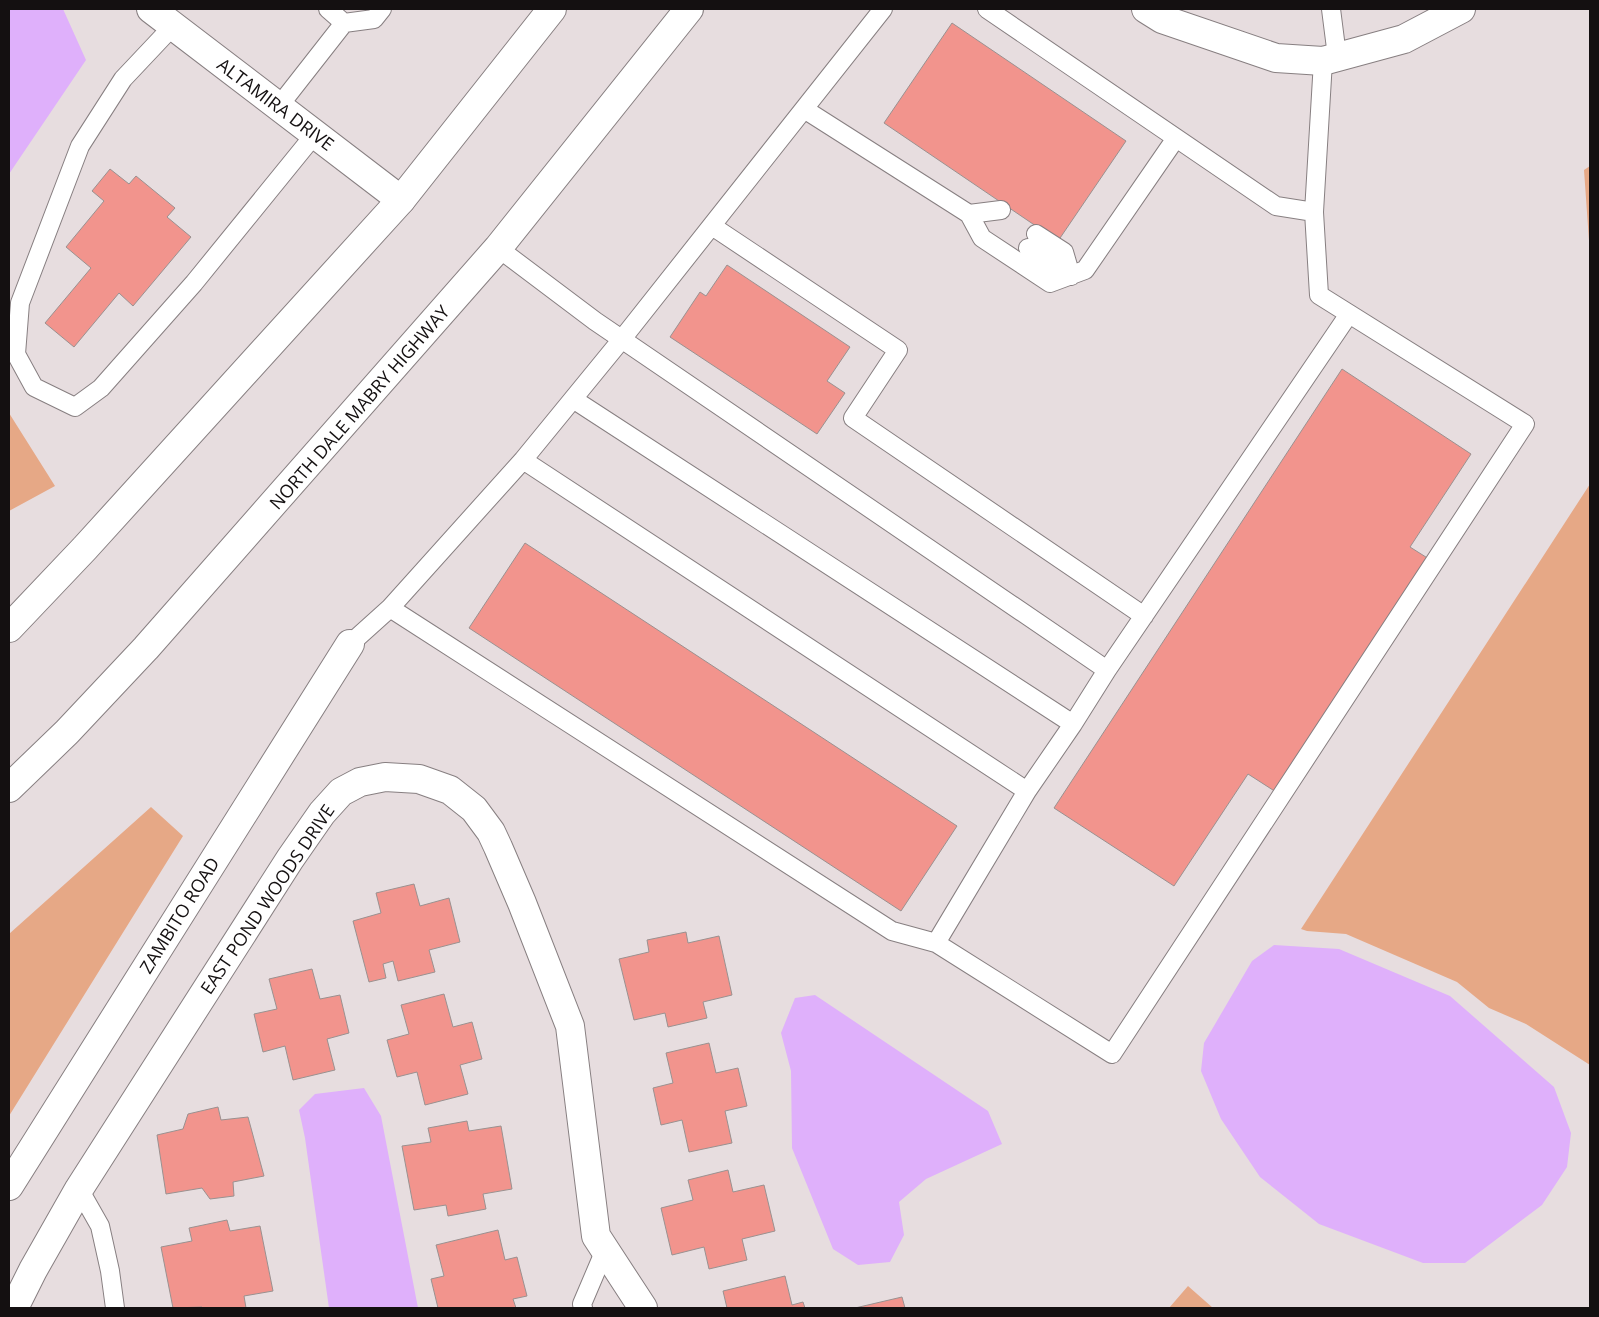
<svg xmlns="http://www.w3.org/2000/svg" width="1599" height="1317" font-family="'Open Sans',sans-serif">
  <style>
    .green { fill: #e6a886 }
    .water { fill: #dfb0fb }
    .building { fill: #f2948d; stroke: #9a9190 }
    .lines { fill: none; stroke-linecap: round; stroke-linejoin: round }
    .service-casing { stroke: #877f81; stroke-width: 20 }
    .minor-casing { stroke: #877f81; stroke-width: 30 }
    .primary-casing { stroke: #877f81; stroke-width: 30 }
    .service { stroke: #fff; stroke-width: 18 }
    .minor { stroke: #fff; stroke-width: 28 }
    .primary { stroke: #fff; stroke-width: 28 }
    .labels { text-anchor: middle; dominant-baseline: central; stroke-width: 5; stroke-linejoin: round; paint-order: stroke }
    .street-label { font-size: 18px; fill: #141011; stroke: #fff }
  </style>
  <rect width="100%" height="100%" fill="#e7dddf"/>
  <path class="green" d="M1590,166V255L1584,170Z
    M9,413L55,486L9,511Z
    M1590,484V1065L1526,1024L1489,1008L1457,982L1346,934L1307,931L1301,929Z
    M151,807L183,836L9,1116V934Z
    M1188,1286L1213,1308H1169Z"/>
  <path class="water" d="M9,9H63L86,60L9,174Z
    M1274,945L1339,949L1450,996L1554,1087L1571,1133L1567,1167L1542,1205L1465,1263H1423L1319,1224L1260,1177L1221,1119L1201,1071L1204,1043L1252,961Z
    M815,995L988,1111L1002,1144L926,1179L899,1202L904,1235L890,1262L858,1265L833,1249L792,1148L791,1071L781,1033L795,998Z
    M364,1088L381,1116L418,1308H329L305,1138L299,1110L315,1094Z"/>
  <path class="building" d="M952,23L1126,141L1058,241L884,123Z
    M110,169L129,184L136,176L175,208L167,217L191,237L133,306L119,293L74,347L45,323L91,268L66,247L104,201L92,191Z
    M727,265L850,347L827,381L845,393L817,434L670,337L700,292L706,296Z
    M1342,369L1471,454L1410,547L1429,559L1276,792L1248,774L1174,886L1054,808Z
    M525,543L957,826L901,911L469,628Z
    M414,884L420,906L449,898L460,942L429,950L435,972L398,981L393,961L383,964L386,978L369,982L353,921L381,913L376,893Z
    M686,932L688,943L719,936L732,995L703,1002L707,1018L668,1027L665,1013L634,1020L619,959L649,952L647,940Z
    M312,969L320,999L340,995L349,1033L327,1039L335,1070L293,1080L285,1046L263,1052L254,1014L277,1009L269,979Z
    M444,994L453,1027L472,1022L482,1059L460,1065L468,1094L425,1105L417,1072L397,1077L387,1040L409,1034L401,1005Z
    M709,1043L716,1073L738,1068L747,1106L725,1111L732,1143L689,1152L682,1120L661,1125L653,1088L673,1083L666,1053Z
    M218,1107L221,1120L248,1117L264,1176L233,1182L234,1196L210,1199L202,1188L166,1194L157,1135L183,1129L188,1114Z
    M467,1121L469,1131L501,1126L512,1189L483,1194L486,1209L448,1216L446,1205L414,1210L402,1146L431,1142L428,1128Z
    M728,1170L733,1192L764,1185L775,1231L742,1239L747,1260L709,1269L704,1247L672,1255L661,1208L693,1200L688,1180Z
    M227,1220L230,1231L260,1226L273,1291L244,1296L246,1308H202V1307L173,1308L161,1247L192,1241L189,1228Z
    M498,1230L505,1260L517,1257L527,1296L513,1299L516,1308H438L431,1279L444,1276L436,1245Z
    M785,1276L792,1305L803,1302L805,1308H727L723,1291Z
    M902,1297L905,1308H855Z"/>
  <g class="lines">
    <defs>
      <path id="service" d="M987,9L1276,206L1314,212
        M1331,9L1337,56
        M344,23L374,19L382,9
        M173,26L123,79L80,146L20,303L16,354L34,387L75,407L101,388L194,283L315,134
        M279,106L344,23L328,9
        M804,109L969,214L982,238L1050,283L1085,270L1176,138
        M969,214L1001,210
        M712,226L898,350L853,418L1144,616
        M1036,234L1064,252L1071,276
        M498,248L595,321L1107,670L1073,724L1027,791L936,943L1112,1054L1525,424L1319,295L1314,212L1323,61
        M1028,248L1071,276
        M573,399L1073,724
        M523,460L1027,791
        M390,608L892,931L936,943
        M350,644L390,608L523,460L622,339L883,9
        M1107,670L1349,314
        M79,1189L100,1226L110,1271L115,1308
        M583,1308L582,1304L605,1250"/>
      <path id="minor" d="M151,9L401,200
        M1146,9L1162,19L1276,58L1323,61L1404,39L1461,9
        M9,1186L350,644
        M14,1308L33,1270L79,1189L290,859L322,813L341,792L360,782L385,777L419,779L450,790L474,809L491,832L498,847L522,903L570,1026L596,1236L643,1308"/>
      <path id="primary" d="M9,628L85,548L401,200L552,9
        M9,788L67,732L146,648L498,248L689,9"/>
    </defs>
    <use href="#service" class="service-casing"/>
    <use href="#minor" class="minor-casing"/>
    <use href="#primary" class="primary-casing"/>
    <use href="#service" class="service"/>
    <use href="#minor" class="minor"/>
    <use href="#primary" class="primary"/>
  </g>
  <g class="labels">
    <g class="street-label">
      <text transform="translate(276 104) rotate(37)">ALTAMIRA DRIVE</text>
      <text transform="translate(359 407) rotate(-49)">NORTH DALE MABRY HIGHWAY</text>
      <text transform="translate(267 899) rotate(-56)">EAST POND WOODS DRIVE</text>
      <text transform="translate(179 915) rotate(-58)">ZAMBITO ROAD</text>
    </g>
  </g>
  <rect width="1599" height="1317" fill="none" stroke="#141011" stroke-width="20"/>
</svg>
